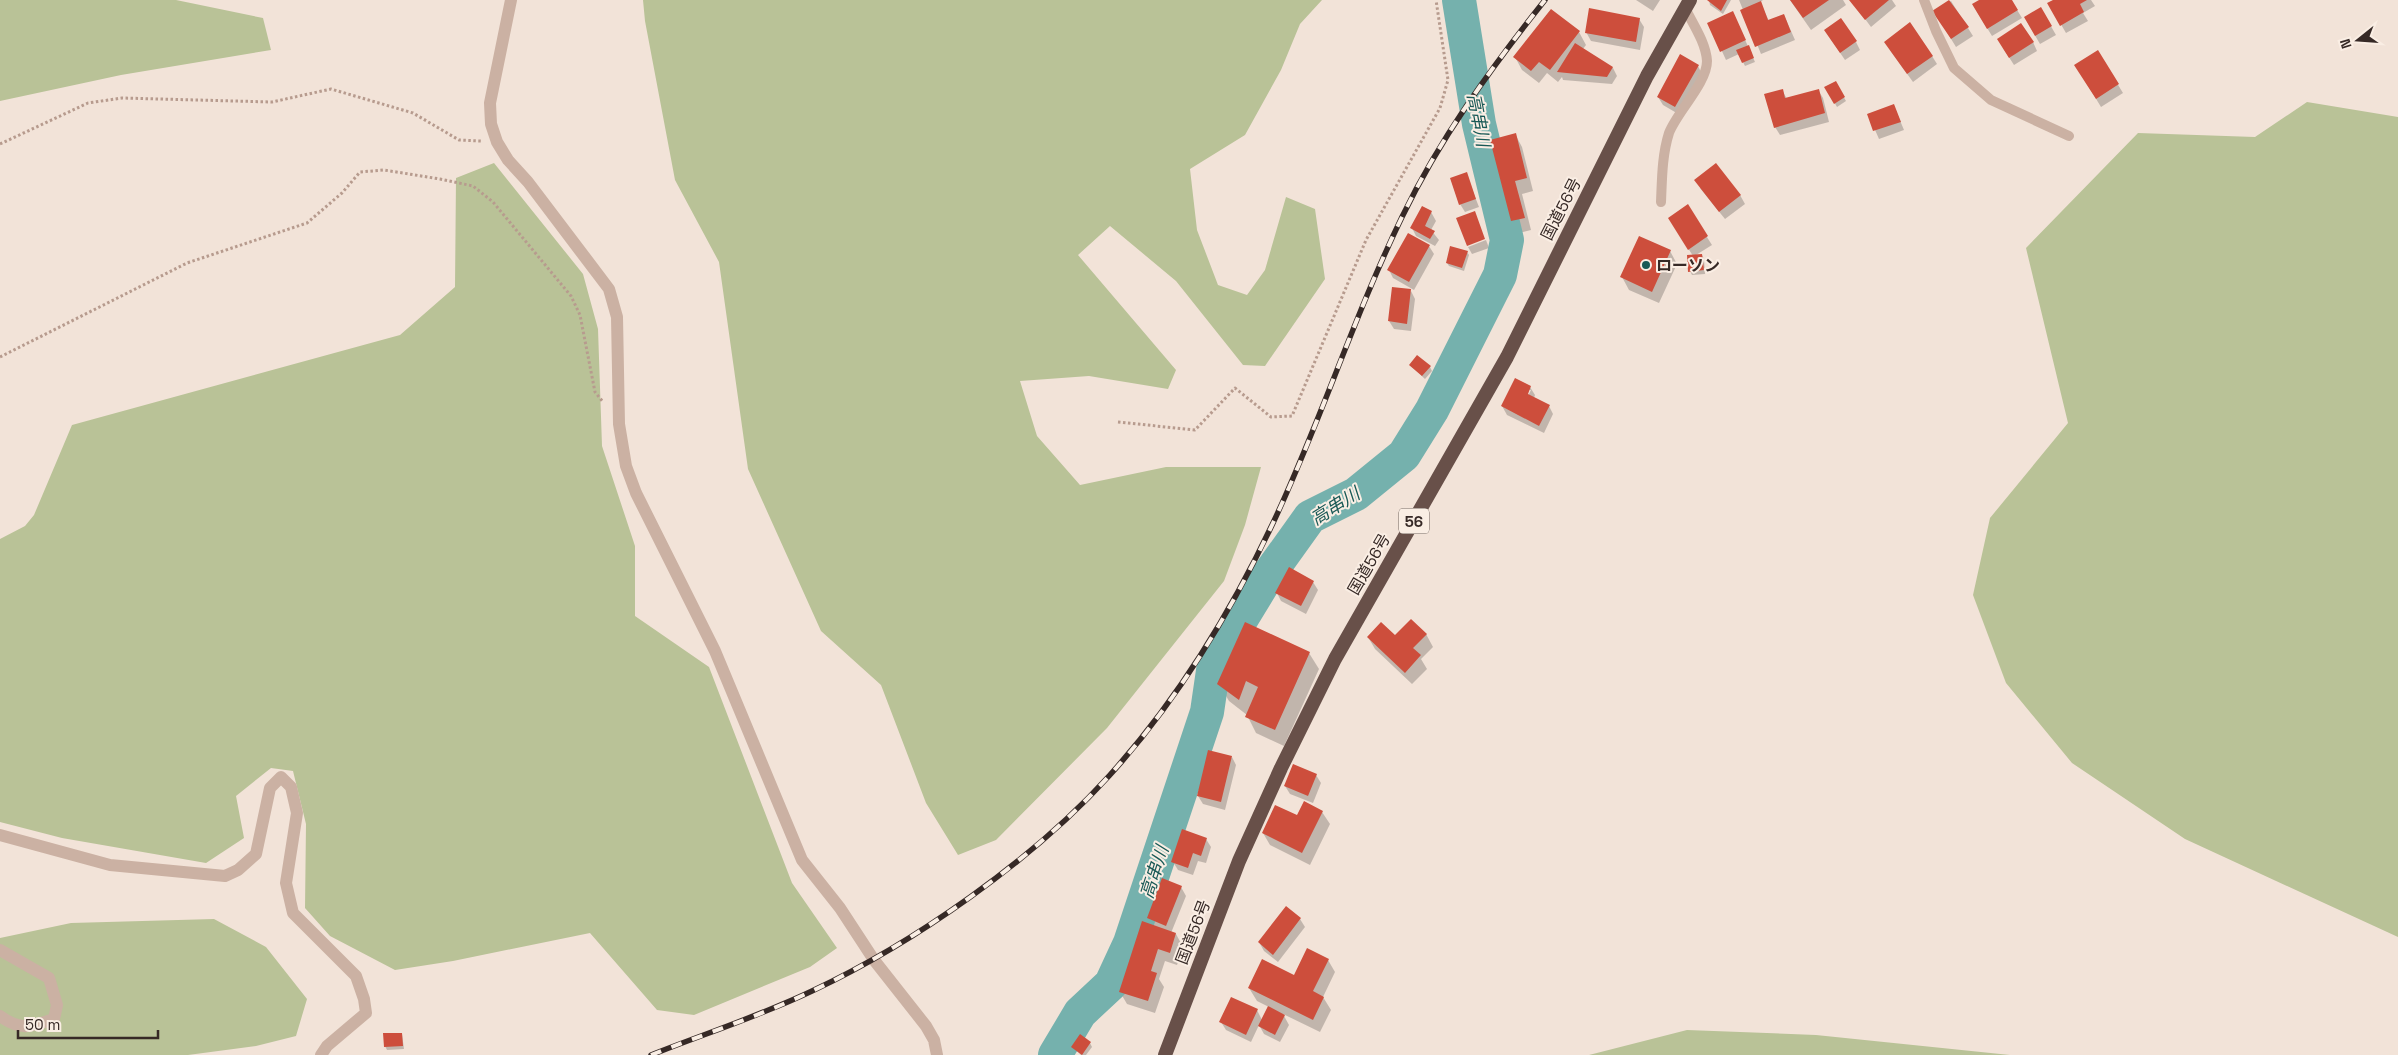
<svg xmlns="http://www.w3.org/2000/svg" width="2398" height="1055" font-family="'Space Grotesk','Noto Sans JP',sans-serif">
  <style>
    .green { fill: #b9c297 }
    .shadow { fill: #0003; fill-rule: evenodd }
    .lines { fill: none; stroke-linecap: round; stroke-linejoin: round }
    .river { stroke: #75b1ad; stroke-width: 34 }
    .building { fill: #cd4e3c }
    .path { stroke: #b79b8e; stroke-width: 3; stroke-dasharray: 2.5 2.5; stroke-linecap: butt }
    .service { stroke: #cbb1a3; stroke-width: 10 }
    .minor { stroke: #cbb1a3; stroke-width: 12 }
    .trunk { stroke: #685049; stroke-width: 14 }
    .rail-casing { stroke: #362926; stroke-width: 5.5 }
    .rail { stroke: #faeee4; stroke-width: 4; stroke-dasharray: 11; stroke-linecap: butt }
    .poi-dot { fill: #195956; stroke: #faeee4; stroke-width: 2 }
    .labels { text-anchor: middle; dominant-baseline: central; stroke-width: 4; stroke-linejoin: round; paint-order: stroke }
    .shield { fill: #faeee4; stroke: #71645f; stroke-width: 1 }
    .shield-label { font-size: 15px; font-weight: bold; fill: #362926 }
    .street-label { font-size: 16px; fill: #362926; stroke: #faeee4 }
    .poi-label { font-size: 16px; font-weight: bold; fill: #362926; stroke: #faeee4; text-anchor: start }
    .water-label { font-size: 18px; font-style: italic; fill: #195956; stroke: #faeee4 }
  </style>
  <rect width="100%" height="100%" fill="#f2e3d8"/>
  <path class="green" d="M0,0H176L263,18L271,50L121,75L0,101Z
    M643,0H1322L1300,24L1281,70L1245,135L1190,169L1197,230L1218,285L1247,295L1265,270L1286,197L1315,209L1325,279L1265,366L1243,365L1176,281L1110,226L1078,255L1176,370L1168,389L1089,376L1020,381L1037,436L1080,485L1166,467H1261L1245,525L1224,581L1107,728L996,840L958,855L926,803L881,685L821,631L748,469L719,262L675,180L645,21Z
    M2307,102L2398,117V937L2185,839L2072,763L2006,683L1973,595L1990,518L2068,423L2026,248L2138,133L2255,137Z
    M494,163L583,274L598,329L602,446L635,546V616L709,667L792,883L837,948L810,967L694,1015L657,1010L590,933L453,961L395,970L330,936L305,908L306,824L293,771L271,768L236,796L244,838L206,863L62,838L0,822V539L25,526L34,515L72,425L400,335L455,287L456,178Z
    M214,919L266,947L307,999L296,1036L256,1046L188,1055H0V938L71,923Z
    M1687,1030L1816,1035L2010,1055H1589Z"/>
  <path class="shadow" d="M1636,0H1660L1653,11Z
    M1709,0H1731L1723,14L1710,5Z
    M1739,0H1763L1760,2L1769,21L1784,15L1795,40L1761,54Z
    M1790,0H1843L1846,5L1811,30Z
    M1851,0H1892L1896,6L1871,27Z
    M1981,0H2011L2022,18L1992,36L1973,5Z
    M2055,0H2091L2095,6L2083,13L2088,21L2066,33L2049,4Z
    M1951,1L1973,36L1956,47L1934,11Z
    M2041,9L2056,35L2040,44L2025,18Z
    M1733,13L1755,62L1745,66L1739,54L1726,60L1709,23Z
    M1639,19L1644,27L1640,50L1591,41L1586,32Z
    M1579,32L1586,45L1583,49L1613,68L1617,76L1612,84L1563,80L1562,77L1558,82L1547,73L1539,83L1522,70L1515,57Z
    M1830,38L1856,42L1860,50L1845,60Z
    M2033,42L2037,51L2014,65L2003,48Z
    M1890,50L1932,56L1937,64L1913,82Z
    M2098,52L2123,93L2101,107L2081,74Z
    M1698,66L1702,74L1680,115L1663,105L1658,97Z
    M1835,82L1846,101L1837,107L1826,88Z
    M1782,90L1787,99L1818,90L1823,98L1829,122L1780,135L1775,127Z
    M1894,106L1904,130L1879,139L1868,114Z
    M1515,134L1522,147L1533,191L1522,194L1531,230L1519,233L1512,221Z
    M1466,174L1479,207L1465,212L1460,204Z
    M1700,188L1740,195L1745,204L1725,219Z
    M1687,206L1712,245L1696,255H1702L1704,259L1705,274L1692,275L1690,271L1693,256L1674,226Z
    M1431,212L1436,221L1431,230L1439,240L1435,246L1416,236L1412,228Z
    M1486,240L1489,248L1472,254L1468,247Z
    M1429,246L1434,254L1414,290L1393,278L1389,270Z
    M1670,251L1677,264L1659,303L1629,290L1622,277Z
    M1467,252L1469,255L1464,271L1449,266L1447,263Z
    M1411,291L1415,299L1411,331L1394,329L1389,321Z
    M1410,365L1430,367L1432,371L1425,379Z
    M1530,387L1535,395L1534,398L1549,406L1553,414L1544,433L1507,415L1502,406ZM1528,390H1531L1526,400Z
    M1313,582L1318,590L1306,614L1281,601L1277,593Z
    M1426,634L1433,647L1421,659L1427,669L1412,684L1375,649L1368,637Z
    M1309,653L1319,669L1284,746L1256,733L1247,715L1229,701L1219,684Z
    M1232,757L1236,765L1225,810L1203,804L1198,796Z
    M1316,775L1321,783L1313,803L1290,794L1285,786Z
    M1322,812L1330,824L1310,865L1270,845L1263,833L1297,817Z
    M1206,839L1211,847L1206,863L1198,861L1193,875L1178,870L1173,862Z
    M1181,887L1186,896L1171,933L1176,934L1183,947L1177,965L1165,961L1159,979L1164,987L1155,1013L1127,1004L1120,992L1153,927L1148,917Z
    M1300,919L1305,927L1278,962L1264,951L1259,942Z
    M1328,960L1335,972L1323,997L1331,1010L1320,1032L1283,1014L1289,1025L1280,1042L1264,1034L1259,1025L1251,1042L1226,1030L1221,1022L1257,1010L1262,1020L1269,1007L1257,1001L1249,988L1295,977Z
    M402,1034L404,1049L387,1050L385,1046Z
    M1090,1043L1092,1047L1086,1055H1081L1073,1047Z"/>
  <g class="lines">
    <path class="river" d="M1055,1055L1080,1013L1111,984L1130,943L1207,712L1214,664L1267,577L1310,517L1356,494L1404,455L1432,410L1500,275L1507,240L1479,124L1459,0"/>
  </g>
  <path class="building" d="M1707,0H1727L1721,11Z
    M1790,0H1829L1803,18Z
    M1849,0H1889L1865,20Z
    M1949,0L1969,27L1951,39L1932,11Z
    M1979,0H2012L2018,10L1987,29L1972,4Z
    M2053,0H2087L2080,4L2084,12L2060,26L2047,3Z
    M1761,1L1768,20L1784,14L1791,32L1755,47L1740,10Z
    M2041,7L2052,26L2035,36L2024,17Z
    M1589,8L1640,18L1636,42L1585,33Z
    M1551,9L1580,31L1550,70L1539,62L1531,71L1513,57Z
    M1733,11L1746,40L1720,52L1707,23Z
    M1841,18L1857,41L1840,53L1824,30Z
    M1910,22L1933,56L1907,74L1884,42Z
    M2021,23L2034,42L2009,58L1997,39Z
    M1575,43L1613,67L1607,77L1557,72Z
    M1749,45L1754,58L1742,63L1736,50Z
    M2098,50L2119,84L2096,99L2074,65Z
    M1680,54L1699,65L1675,107L1657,97Z
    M1836,81L1845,97L1834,104L1824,87Z
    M1783,89L1785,98L1819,89L1825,113L1774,128L1764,94Z
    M1894,104L1901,122L1873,131L1867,114Z
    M1516,133L1527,178L1515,181L1525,218L1511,221L1490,140Z
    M1716,163L1741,195L1719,212L1694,180Z
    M1467,172L1476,199L1459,205L1450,178Z
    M1688,204L1708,236L1688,250L1668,218Z
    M1422,206L1432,211L1425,226L1435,231L1430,239L1410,228Z
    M1475,211L1485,239L1467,246L1456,218Z
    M1408,233L1430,245L1409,282L1387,270Z
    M1639,236L1671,250L1652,292L1620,277Z
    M1450,246L1468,251L1462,268L1446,263Z
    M1702,254L1704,270L1688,272L1687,255Z
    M1392,287L1411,289L1407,324L1388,321Z
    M1417,355L1431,366L1422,376L1409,365Z
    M1515,378L1531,386L1528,394L1550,405L1539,426L1501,406Z
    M1289,567L1314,581L1301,606L1275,593Z
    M1411,619L1427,634L1413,648L1421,655L1405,673L1367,637L1381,622L1395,635Z
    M1245,622L1310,652L1275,730L1245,717L1258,687L1246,681L1239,700L1217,684Z
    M1208,750L1232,756L1221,802L1197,796Z
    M1293,764L1317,774L1308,796L1284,786Z
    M1304,801L1323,811L1302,853L1262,833L1275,805L1297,815Z
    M1182,829L1207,838L1201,856L1193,853L1188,868L1171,862Z
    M1162,878L1182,886L1166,926L1147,918Z
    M1286,906L1301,918L1273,955L1258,942Z
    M1142,921L1176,933L1170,953L1158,949L1151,971L1157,973L1148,1001L1119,992Z
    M1307,948L1329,959L1313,991L1324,997L1313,1020L1248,988L1262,959L1294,975Z
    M1231,997L1258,1009L1246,1035L1219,1022Z
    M1268,1006L1285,1015L1275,1035L1258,1026Z
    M383,1033H402L403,1046L384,1047Z
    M1080,1034L1091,1042L1082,1055L1071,1047Z"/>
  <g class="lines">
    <path class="path" d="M0,144L88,103L122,98L272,102L331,89L413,113L459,140L481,141
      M0,357L187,263L307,223L342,193L360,172L384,170L440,179L473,186L493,202L571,296L580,315L595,392L603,402
      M1118,422L1195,430L1235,388L1271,417L1292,416L1366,240L1440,108L1448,80L1436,0"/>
    <path class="service" d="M1924,0L1936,31L1954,68L1991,100L2069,136
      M1661,202C1662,179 1662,155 1669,133C1677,112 1707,83 1707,61C1706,43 1693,24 1685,8"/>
    <path class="minor" d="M511,0L490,103L491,124L497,142L508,160L528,182L609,289L617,317L619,424L626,466L636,493L715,651L802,860L840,908L874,960L926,1026L934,1040L937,1055
      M0,835L110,865L225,876L238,870L256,854L270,788L281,777L291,787L297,813L286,883L293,913L356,976L364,999L366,1013L327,1046L321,1055
      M0,950L49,978L57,1005L54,1019C31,1027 20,1031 0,1016"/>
    <path class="trunk" d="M1165,1055L1239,861L1281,768L1335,659L1507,357L1647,76L1690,0"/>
    <defs>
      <path id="rail" d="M651,1055C704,1034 760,1016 812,991C914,943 1033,860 1109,776C1177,701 1230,614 1273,523C1320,423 1354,316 1402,217C1440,138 1491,68 1545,0"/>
    </defs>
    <use href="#rail" class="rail-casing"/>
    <use href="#rail" class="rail"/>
  </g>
  <circle class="poi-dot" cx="1646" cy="265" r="5"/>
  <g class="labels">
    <rect class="shield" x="1399" y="508.5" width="30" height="25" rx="4"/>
    <g class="shield-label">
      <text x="1414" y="521">56</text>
    </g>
    <g class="street-label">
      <text transform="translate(1561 209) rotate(-63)">国道56号</text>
      <text transform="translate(1369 564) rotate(-60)">国道56号</text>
      <text transform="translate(1193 932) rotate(-69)">国道56号</text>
    </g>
    <g class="poi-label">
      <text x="1656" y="265">ローソン</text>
    </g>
    <g class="water-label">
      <text transform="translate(1479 120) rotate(79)">高串川</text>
      <text transform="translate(1335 506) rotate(-32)">高串川</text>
      <text transform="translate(1154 872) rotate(-72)">高串川</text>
    </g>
  </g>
  <g transform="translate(2358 40) rotate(253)" stroke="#faeee4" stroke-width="4" paint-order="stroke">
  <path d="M0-4L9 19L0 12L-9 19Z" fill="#362926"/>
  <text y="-8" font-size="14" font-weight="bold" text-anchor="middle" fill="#362926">N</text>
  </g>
  <path d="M18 1030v8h140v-8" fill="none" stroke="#362926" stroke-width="2.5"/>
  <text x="25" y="1030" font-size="15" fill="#362926" stroke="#faeee4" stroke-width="4" paint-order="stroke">50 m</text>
</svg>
